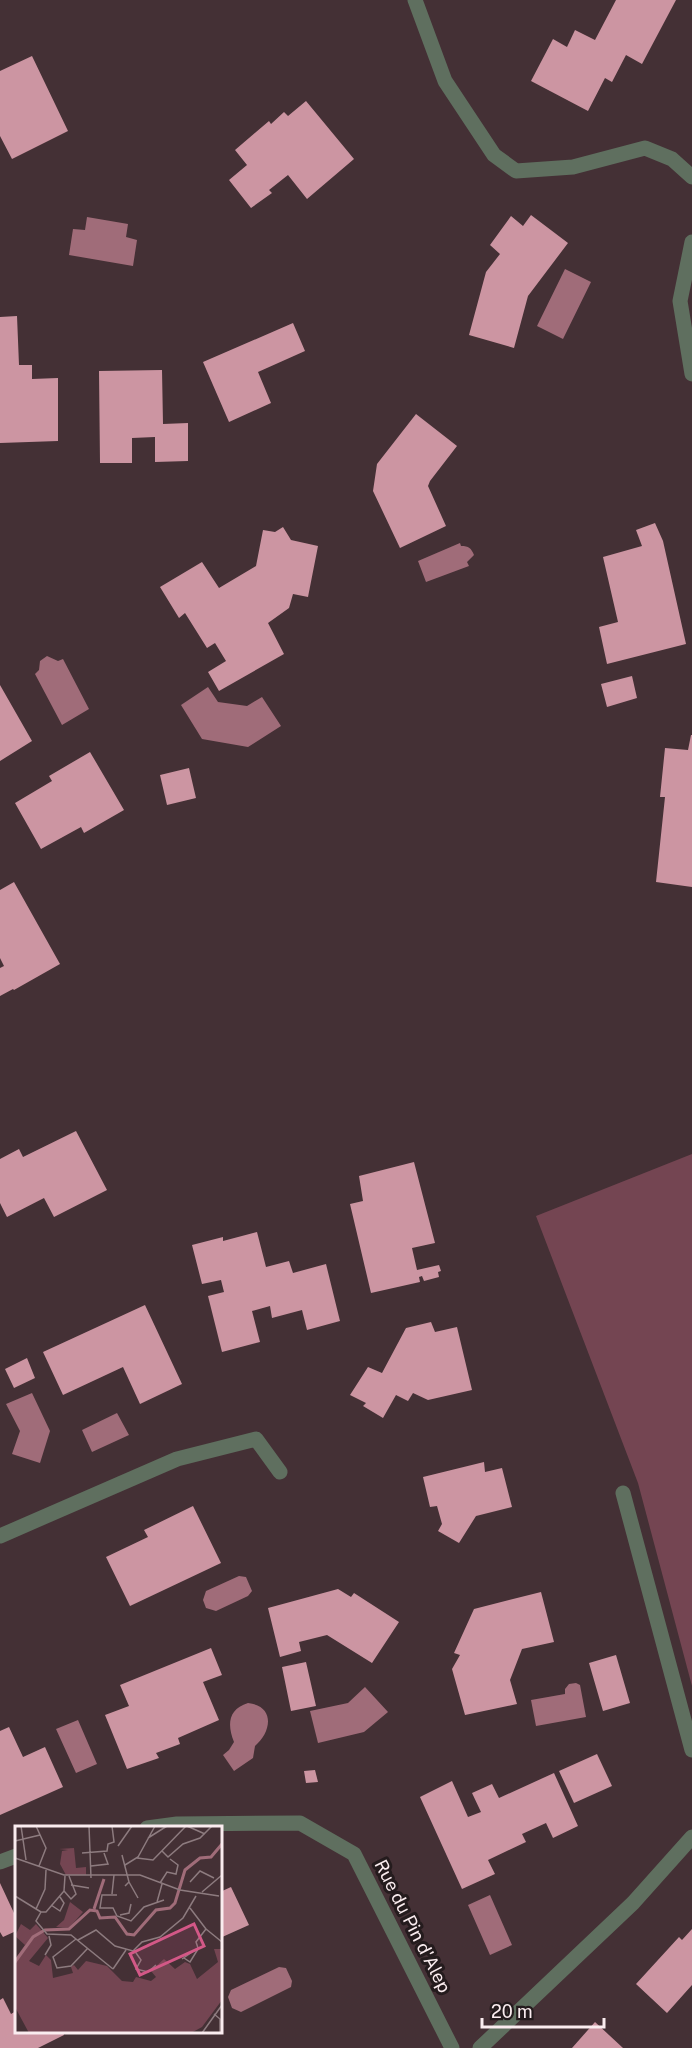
<svg xmlns="http://www.w3.org/2000/svg" width="692" height="2048" font-family="'Public Sans',sans-serif">
  <style>
    .green { fill: #744552 }
    .water { fill: #a06c79 }
    .building { fill: #cc95a2 }
    .lines { fill: none; stroke-linecap: round; stroke-linejoin: round }
    .street { stroke: #5f6f5f; stroke-width: 15 }
    .labels { text-anchor: middle; dominant-baseline: central; stroke-width: 6; stroke-linejoin: round; paint-order: stroke }
    .street-label { font-size: 18px; fill: #faecef; stroke: #241b1d }
    .inset-river { fill: none; stroke: #a06c79; stroke-width: 3 }
    .inset-road { fill: none; stroke: #8d7b7f; stroke-width: 1.5 }
    .view { fill: #d35887; fill-opacity: 0.15; stroke: #d35887; stroke-width: 3 }
    .inset-edge { fill: none; stroke: #faecef; stroke-width: 3 }
  </style>
  <rect width="100%" height="100%" fill="#443035"/>
  <path class="green" d="M692,1154V1686L638,1483L536,1216Z"/>
  <path class="water" d="M87,217L128,224L126,237L137,240L133,266L69,255L73,229L85,230Z
    M565,269L591,282L563,339L537,326Z
    M460,543L461,546C469,546 471,548 474,555L467,562L469,566L426,582L418,561Z
    M47,656L58,661L63,659L89,709L62,725L35,674L39,670L40,661Z
    M208,687L218,702L247,706L262,697L281,726L248,747L202,739L181,705Z
    M32,1393L50,1431L40,1463L12,1454L20,1431L6,1404Z
    M117,1413L129,1435L92,1452L82,1430Z
    M239,1576L246,1577L252,1591L248,1596L216,1611L206,1608L203,1600L206,1591Z
    M576,1683L580,1685L586,1717L536,1726L531,1700L565,1694V1689L569,1684Z
    M365,1687L388,1712L364,1732L318,1743L310,1711L348,1703Z
    M248,1703C276,1706 271,1733 255,1746L253,1758L234,1771L223,1755L229,1750L234,1742C227,1725 228,1709 248,1703Z
    M78,1720L97,1764L76,1773L56,1729Z
    M490,1895L512,1945L490,1955L468,1905Z
    M279,1967L286,1968L292,1981L291,1987L241,2012L232,2008L228,1997L231,1990Z"/>
  <path class="building" d="M616,0H676L642,64L626,55L612,82L605,78L588,111L531,81L553,39L567,47L575,30L595,40Z
    M32,56L68,131L12,159L0,136V71Z
    M306,101L354,159L307,199L288,175L269,190L272,193L251,208L229,180L247,165L235,150L269,121L271,124L284,112L288,116Z
    M531,215L568,243L528,296L514,348L469,335L486,272L500,254L490,245L511,216L523,226Z
    M17,316L19,365H32V379L58,378V441L0,443V317Z
    M293,323L305,351L258,372L271,403L229,422L203,362Z
    M162,370L163,424L188,423V461L155,462V437L132,438V463H100L99,371Z
    M416,414L457,446L430,481L428,486L446,526L400,548L373,491L377,464Z
    M655,523L663,541L686,644L607,664L599,627L618,622L603,557L642,546L636,530Z
    M283,527L291,540L318,546L308,597L293,594L289,608L268,623L284,654L219,691L208,672L226,661L215,643L207,648L185,613L179,618L160,587L202,562L219,588L256,566L263,530L275,532Z
    M632,676L637,698L607,707L601,684Z
    M0,685L32,741L0,761Z
    M691,735H692V887L656,882L665,797H660L665,748L688,750Z
    M90,752L124,810L84,833L81,827L41,849L15,803L52,781L49,776Z
    M189,768L196,798L167,805L160,775Z
    M14,882L60,964L14,990L13,989L0,996V968L4,966L0,958V890Z
    M76,1131L107,1190L54,1217L44,1198L7,1217L0,1203V1159L19,1149L23,1157Z
    M414,1162L435,1243L412,1248L417,1270L439,1265L441,1271L438,1272L439,1277L424,1281L422,1276L419,1277L420,1282L371,1293L350,1204L363,1201L359,1176Z
    M257,1232L266,1267L289,1261L293,1273L326,1264L340,1321L307,1330L302,1310L272,1318L270,1306L252,1311L260,1342L222,1352L208,1296L224,1292L221,1280L202,1284L192,1245L223,1237V1241Z
    M145,1305L182,1384L140,1404L123,1367L63,1395L43,1352Z
    M431,1322L435,1332L457,1327L472,1390L428,1400L413,1393L408,1401L396,1395L383,1418L363,1406L366,1403L350,1395L368,1367L382,1373L406,1328Z
    M27,1358L35,1378L14,1388L5,1369Z
    M484,1462L485,1472L502,1468L512,1507L476,1516L459,1543L438,1531L442,1524L437,1506L430,1507L423,1477Z
    M193,1506L221,1563L130,1606L106,1557L148,1537L144,1530Z
    M338,1589L351,1597L354,1593L399,1622L372,1663L327,1635L299,1642L301,1651L280,1657L268,1608Z
    M541,1592L554,1642L522,1649L510,1680L517,1704L465,1715L452,1669L460,1655L454,1653L474,1609Z
    M211,1648L222,1675L203,1682L219,1720L178,1738L180,1744L156,1753L159,1758L127,1769L105,1715L129,1706L120,1685Z
    M616,1655L630,1703L603,1711L589,1663Z
    M306,1662L316,1706L291,1711L282,1667Z
    M9,1727L23,1757L45,1747L63,1787L0,1815V1731Z
    M597,1754L612,1786L574,1803L559,1771Z
    M315,1770L318,1782L306,1783L304,1771Z
    M554,1773L578,1826L553,1838L546,1823L522,1834L526,1842L488,1860L495,1874L462,1889L420,1797L452,1781L468,1817L481,1812L472,1793L492,1784L499,1798Z
    M0,1883L14,1913L16,1912V1931L3,1937L0,1932Z
    M231,1887L249,1925L220,1938V1892Z
    M692,1929V1985L667,2013L636,1984L679,1937L682,1940Z
    M3,1998L11,2014L16,2011V2032H63L64,2035L38,2048H0V2000Z
    M595,2022L623,2048H572Z"/>
  <g class="lines">
    <path class="street" d="M415,0L445,81L494,155L516,171L573,167L645,148L672,159L692,177
      M692,242L680,301L692,374
      M623,1493L692,1750
      M0,1536L177,1459L256,1439L280,1472
      M147,1828L177,1824L300,1823L354,1854L452,2048
      M0,1862L16,1856
      M480,2048L633,1903L692,1837"/>
  </g>
  <g class="labels">
    <g class="street-label">
      <text transform="translate(413 1926) rotate(63)">Rue du Pin d'Alep</text>
    </g>
  </g>
  <g transform="translate(15 1826)">
    <rect width="207" height="207" fill="#443035"/>
    <path d="M59,22L61,42L71,41V49H51L45,38L47,25L53,24L44,23ZM55,76L68,86L54,102L41,101L49,94ZM6,98L15,104L21,98L33,112L14,135L24,140L31,129L36,134L38,152L58,147L56,141L59,139L63,144L71,135L92,140L107,155L118,156L121,151L136,155L141,151L136,145L149,133L160,143L170,136L175,138L182,153L203,136L199,123H207V174L187,201L176,207H14L0,181V133L10,119L0,110Z" fill="#744552"/>
    <path class="inset-river" d="M79,83L89,53M0,136L18,111L30,104L54,103L75,84L82,85L85,92L100,91L112,108L119,109L141,84L155,82L160,77L170,44L185,32L196,31L207,18"/>
    <path class="inset-road" d="M6,0L11,34M21,0L31,22L24,40M74,0L76,52M172,0L190,8M133,12L152,0M0,15L25,9M103,20L117,0M147,25L153,31L168,18L185,12L197,0M67,27L92,25L93,18L99,16L97,0M107,29L114,56L110,60M0,32L49,49H125L165,64L204,70M122,32L138,34L171,0M110,39L123,31L140,0M76,40L93,38L89,27M50,50L49,65L56,73L61,68L54,50M114,56L123,72M175,56L185,45L199,52M145,57L152,46L161,48L163,39L155,33M56,59L74,62M187,66L207,49M97,68L99,49M102,69H87L85,82H98L102,90L116,95L129,81L149,74M0,70L26,86M142,76L147,58M36,79L45,85L49,77L45,71M21,83L30,63L31,44M26,86L21,95L32,108L56,109L98,143M26,86H31L49,65M105,89L114,87L116,78M191,103L207,116M61,113L38,131L42,142L56,140L73,122M63,114L81,104L100,120L118,125L127,116L145,111L168,92L181,70M119,124L126,134L121,143L133,146L141,139M30,129L36,119L34,110M169,132L175,136L183,123M167,133L183,122L181,116L191,103L175,82M98,143L111,124M199,188L205,193V207M187,207L207,179"/>
    <path class="view" d="M179,98L189,120L125,149L115,128Z"/>
    <rect width="207" height="207" class="inset-edge"/>
  </g>
  <path d="M482 2018v9h122v-9" fill="none" stroke="#faecef" stroke-width="3"/>
  <text x="491" y="2018" font-size="18" fill="#faecef" stroke="#241b1d" stroke-width="4.5" paint-order="stroke">20 m</text>
</svg>
